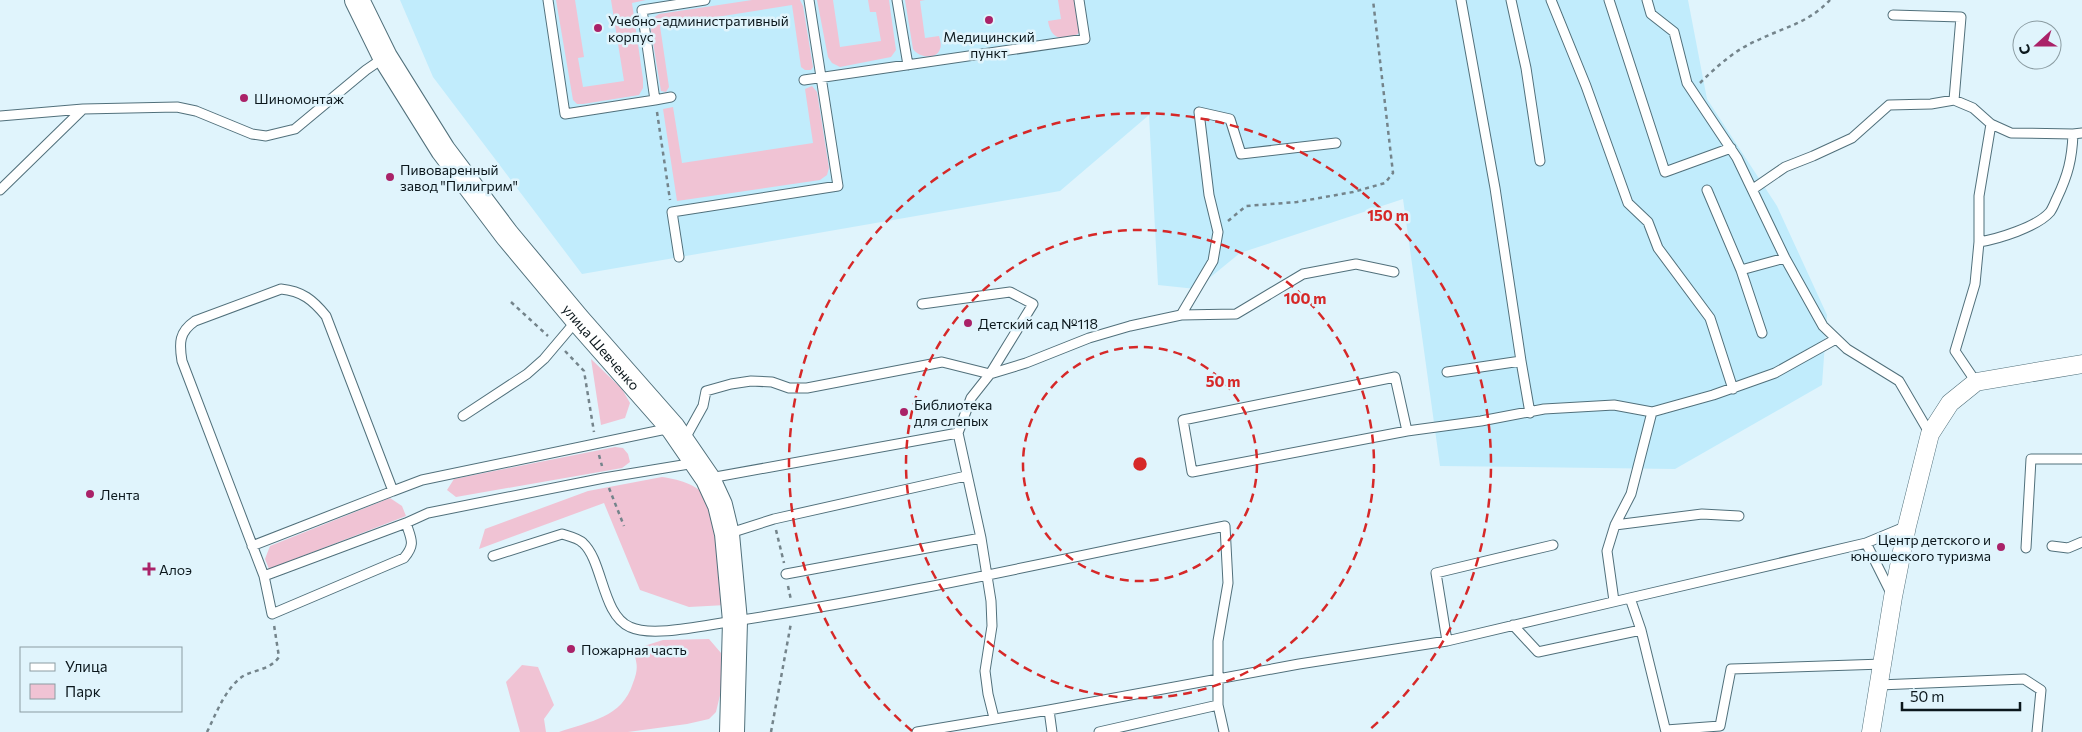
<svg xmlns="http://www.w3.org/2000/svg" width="2082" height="732" font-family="Commissioner,sans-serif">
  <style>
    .built { fill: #c1ecfc }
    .green { fill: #f0c3d4 }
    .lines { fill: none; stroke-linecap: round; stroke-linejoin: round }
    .service-casing { stroke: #51707b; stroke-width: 11 }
    .minor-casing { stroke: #51707b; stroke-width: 19 }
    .secondary-casing { stroke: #51707b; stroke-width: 26 }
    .path { stroke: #74848b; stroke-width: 2.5; stroke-dasharray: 4 4; stroke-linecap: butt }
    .service { stroke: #fff; stroke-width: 9 }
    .minor { stroke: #fff; stroke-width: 18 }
    .secondary { stroke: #fff; stroke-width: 24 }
    .ring { fill: none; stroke: #d62828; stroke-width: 2.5; stroke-dasharray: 9 6 }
    .poi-dot { fill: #aa2268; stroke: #e0f4fc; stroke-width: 2 }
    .labels { text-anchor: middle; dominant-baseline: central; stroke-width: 5; stroke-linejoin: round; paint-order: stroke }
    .poi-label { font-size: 14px; fill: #0b171c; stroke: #e0f4fc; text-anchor: start }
    .street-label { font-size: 14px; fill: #0b171c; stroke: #e0f4fc }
    .centre { fill: #d62828; stroke: #e0f4fc; stroke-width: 2.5 }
    .ring-label { font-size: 15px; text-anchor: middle; font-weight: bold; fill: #d62828; stroke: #e0f4fc; stroke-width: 5; stroke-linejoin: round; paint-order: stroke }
  </style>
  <rect width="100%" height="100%" fill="#e0f4fc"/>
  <path class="built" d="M400,0H1688L1707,99L1777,206L1827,315L1822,385L1675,469L1440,466L1403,199L1240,253L1196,289L1158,285L1149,115L1060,191L582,274L433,77Z"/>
  <path class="green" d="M556,0H575L584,57L578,58L583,87L624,81L611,0H646L632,3L643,79V88L639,95L583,104H577L573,100Z
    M752,0H800L803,6L813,67L811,70H805L801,67L792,5L660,26L669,87L666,92L661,91L650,24L653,18L659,14Z
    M817,0H833L840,47L881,41L876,12H870L868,0H889L896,50L891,57L840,67L832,63L828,57Z
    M905,0H925L920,1L925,38L939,36C940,40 942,45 940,49C936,61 918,57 913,49Z
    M1058,0H1077L1081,30L1078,34C1062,41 1051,40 1048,21L1061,19Z
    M812,86L817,92L829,168L827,175L820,180L677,201L663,109L673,107L682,163L813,143L805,89Z
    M591,359L622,389L630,403L625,418L601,425Z
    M615,447L623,448L628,454L630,462L622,468L456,497L447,490L454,479Z
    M662,477C682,480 699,485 711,502C717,511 724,589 726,605L689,607L640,590L604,503L479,549L485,529L588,491Z
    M390,498L402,506L406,516L269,569L265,559L270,546Z
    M709,639L721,653L722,670L721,691L716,712L709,719L687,724L628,732H559C590,721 622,718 633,683C637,672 638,667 635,657L641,647L663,640Z
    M522,665L538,667L554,705L544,719L546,732H520L506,682Z"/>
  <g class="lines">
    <defs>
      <path id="service" d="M548,0L565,114L655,100L642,10L705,0
        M897,0L908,65
        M1461,0L1495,188L1521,361
        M1511,0L1526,68L1540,161
        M1551,0L1586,86L1628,203L1648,222L1658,248L1710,318L1733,389
        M1609,0L1665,172L1731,148
        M1647,0L1651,14L1674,32L1687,83L1737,158L1785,258L1823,326L1847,349L1899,381L1930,434
        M1893,15L1961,17L1954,100
        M804,80L1085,39L1079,0
        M655,100L671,97
        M0,116L83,109L177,107L196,111L252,134L266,136L295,129L366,70L385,57
        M1753,189L1785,167L1813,156L1852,138L1889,105L1931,104L1954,100L1973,108L1991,124L2011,133L2073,134
        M0,190L83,109
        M1707,190L1741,270
        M1979,242V196L1991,124
        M679,257L672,212L838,186L809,0
        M1181,315L1213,261L1218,232L1209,195L1199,112L1230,119L1241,154L1336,143
        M1762,333L1741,270L1785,258
        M1447,372L1521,361L1530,413
        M1976,382L1955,351L1975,284L1979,242C1998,239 2037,227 2050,212C2053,208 2055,202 2057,198C2068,175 2072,159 2073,134L2082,133
        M463,416L527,374L544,359L577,320
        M671,428L422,480L393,491L326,316C313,300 302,291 281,289L195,321C179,332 179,343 182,361L264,576L272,614L404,558C416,544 411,539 406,523L428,513L604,478L695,463
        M1407,431L1395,377L1183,420L1192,472L1407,431L1481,421L1544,409L1614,405L1652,412
        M683,442L703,406L706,391L731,384L751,381L772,382L789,388H807L942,362L990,374L1033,304L1010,292L922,304
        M710,478L958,433
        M1615,525L1631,494L1652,412L1713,395L1775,373L1836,339
        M727,534L774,519L966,476
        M1866,543L1907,526
        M252,546L393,491
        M2052,546L2068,548L2082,542
        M2026,548L2031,459H2082
        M493,556L562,534C568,536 578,538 583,543C603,561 602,615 630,627C653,638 709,624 735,621C899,596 1062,559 1225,526L1228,583L1218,641V705L1224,732
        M786,574L981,538
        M264,576L406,523
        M1614,601L1607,551L1615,525L1702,514L1739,516
        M1513,625L1538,652L1641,630
        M1447,641L1436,573L1553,545
        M1879,685L2024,679L2041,690L2037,732
        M1049,710L1052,732
        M994,718L988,694L985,671L992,626L991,601L981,538L958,433L971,398L990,374L1026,363L1089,338L1130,326L1181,315L1236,314L1303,274L1356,264L1394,272
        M1666,730L1720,726L1731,669L1883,664
        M917,732L1049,710L1299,664L1447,641L1630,598
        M1099,732L1218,705
        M1666,732L1641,630L1630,598L1866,543L1892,595"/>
      <path id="minor" d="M1871,732L1893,597L1907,526L1930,434L1950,403L1976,382L2082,364"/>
      <g id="secondary">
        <path id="s1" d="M357,0L385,57L443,150L507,235L578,320L673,428L708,479L720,505L727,534L735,621L732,732"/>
      </g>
    </defs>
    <use href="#service" class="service-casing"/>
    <use href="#minor" class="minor-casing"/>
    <use href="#secondary" class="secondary-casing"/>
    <path class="path" d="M1700,83C1716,67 1735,50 1756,41C1784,27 1807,24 1830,0
      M657,112L670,200
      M1228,221L1246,206L1297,202L1353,192L1385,183L1393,173L1373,0
      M511,302L548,336
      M565,351L584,371L594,432
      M599,455L602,466
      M609,488L624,526
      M776,530L784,563
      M788,586L791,600
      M207,732C216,714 223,694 238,680C249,669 269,672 279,657L274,625
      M771,732L791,623"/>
    <use href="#service" class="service"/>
    <use href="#minor" class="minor"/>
    <use href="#secondary" class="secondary"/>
  </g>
  <g class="ring">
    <circle cx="1140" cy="464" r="117"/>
    <circle cx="1140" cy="464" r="234"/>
    <path d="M912 731A351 351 0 1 1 1368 731"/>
  </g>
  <g class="poi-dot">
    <circle cx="989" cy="20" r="5"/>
    <circle cx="598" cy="28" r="5"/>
    <circle cx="244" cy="98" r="5"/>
    <circle cx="390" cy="177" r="5"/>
    <circle cx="968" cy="323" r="5"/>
    <circle cx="904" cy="412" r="5"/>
    <circle cx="90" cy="494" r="5"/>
    <circle cx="2001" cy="547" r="5"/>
    <path d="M146.5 561.5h5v5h5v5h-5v5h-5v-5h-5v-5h5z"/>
    <circle cx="571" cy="649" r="5"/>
  </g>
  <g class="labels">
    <g class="poi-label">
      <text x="608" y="20">Учебно-административный<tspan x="608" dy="16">корпус</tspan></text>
      <text x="989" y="36" text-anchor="middle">Медицинский<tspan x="989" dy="16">пункт</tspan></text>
      <text x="254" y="98">Шиномонтаж</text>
      <text x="400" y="169">Пивоваренный<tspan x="400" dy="16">завод "Пилигрим"</tspan></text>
      <text x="978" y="323">Детский сад №118</text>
      <text x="914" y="404">Библиотека<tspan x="914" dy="16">для слепых</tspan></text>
      <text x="100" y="494">Лента</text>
      <text x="1991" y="539" text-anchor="end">Центр детского и<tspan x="1991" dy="16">юношеского туризма</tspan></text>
      <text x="159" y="569">Алоэ</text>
      <text x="581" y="649">Пожарная часть</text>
    </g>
    <g class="street-label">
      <text stroke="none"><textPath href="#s1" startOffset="426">улица Шевченко</textPath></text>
    </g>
  </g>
  <circle cx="1140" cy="464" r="8" class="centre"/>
  <g class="ring-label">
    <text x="1388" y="221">150 m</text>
    <text x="1305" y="304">100 m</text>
    <text x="1223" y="387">50 m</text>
  </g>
  <rect x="20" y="647" width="162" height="65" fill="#e0f4fc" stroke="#8b9ca2"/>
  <rect x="30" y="663" width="25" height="8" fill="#ffffff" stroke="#8b9ca2"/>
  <text x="65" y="672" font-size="15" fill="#0b171c">Улица</text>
  <rect x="30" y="684" width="25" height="15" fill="#f0c3d4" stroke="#8b9ca2"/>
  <text x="65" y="697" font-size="15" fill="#0b171c">Парк</text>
  <g transform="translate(2037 45) rotate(249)"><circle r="24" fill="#e0f4fc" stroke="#8b9ca2"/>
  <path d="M0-4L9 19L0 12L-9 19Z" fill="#aa2268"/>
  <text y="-8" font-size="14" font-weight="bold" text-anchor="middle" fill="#0b171c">С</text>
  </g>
  <path d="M1902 702v8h118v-8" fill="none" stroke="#0b171c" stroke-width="2.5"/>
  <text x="1910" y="702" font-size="15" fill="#0b171c" stroke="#e0f4fc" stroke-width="4" paint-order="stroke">50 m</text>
</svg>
